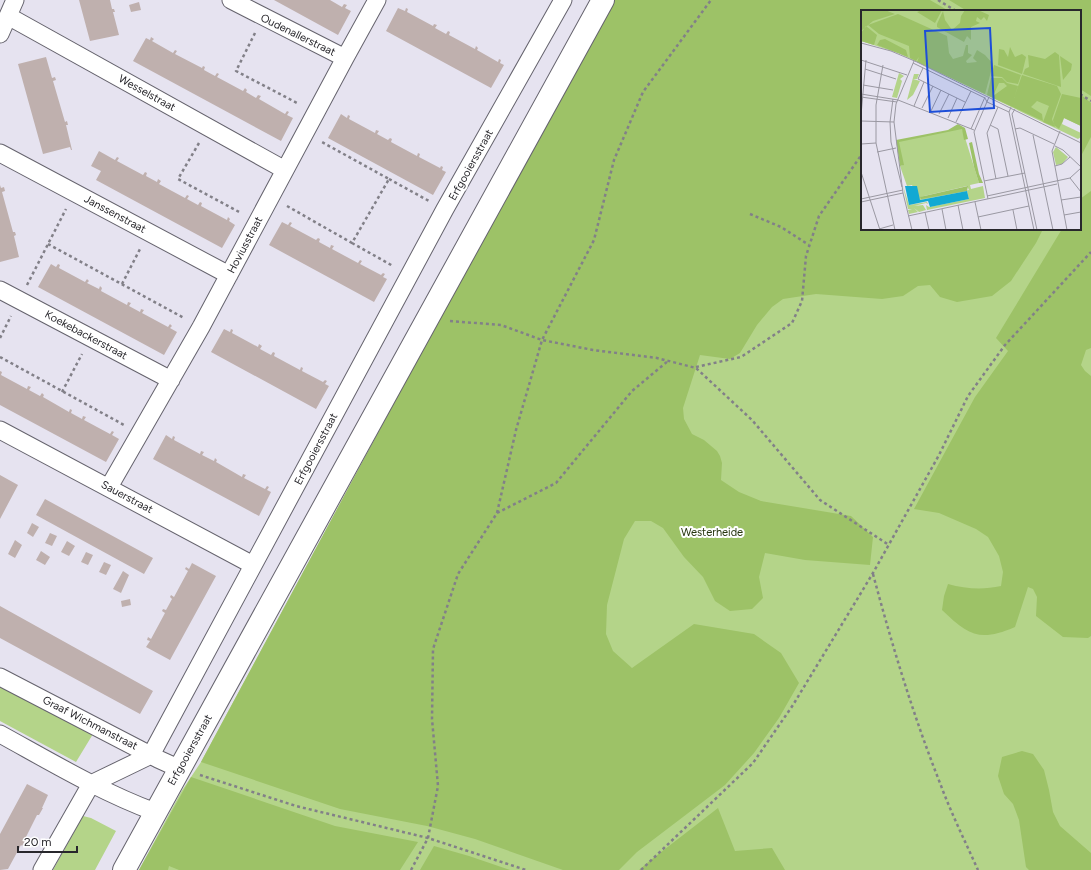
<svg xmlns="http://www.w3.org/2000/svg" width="1091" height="870" font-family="Figtree,sans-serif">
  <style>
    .green { fill: #b4d489; fill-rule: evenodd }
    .forest { fill: #9dc267 }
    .building { fill: #bfb0ae }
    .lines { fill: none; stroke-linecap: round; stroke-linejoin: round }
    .street-casing { stroke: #65636d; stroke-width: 19 }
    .secondary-casing { stroke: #65636d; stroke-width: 24 }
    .path { stroke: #828088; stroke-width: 2.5; stroke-dasharray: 3 3; stroke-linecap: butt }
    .street { stroke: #fff; stroke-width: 17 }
    .secondary { stroke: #fff; stroke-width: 22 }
    .labels { text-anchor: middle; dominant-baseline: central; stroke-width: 4; stroke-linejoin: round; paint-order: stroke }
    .street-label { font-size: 11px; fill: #28272c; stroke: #fff }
    .park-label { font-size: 11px; fill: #27350f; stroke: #fff }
    .inset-road { fill: none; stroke: #9a98a2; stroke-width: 1 }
    .view { fill: #1d4ed8; fill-opacity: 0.15; stroke: #1d4ed8; stroke-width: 2 }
    .inset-edge { fill: none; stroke: #28272c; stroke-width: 2 }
  </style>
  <rect width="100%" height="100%" fill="#e6e3f0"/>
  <path class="green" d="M611,0H1091V870H139L181,792L201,762L223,721ZM862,11H1080V229H862Z
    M0,685L93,734L76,762L0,721Z
    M83,816L91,818L116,831L95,870H53Z"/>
  <path class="forest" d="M611,0H930L949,11H862V229H1043L1036,243L1011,281L992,296L957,302L940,297L930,285L918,286L903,296L882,299L816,294L783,299L772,307L757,325L740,353L730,359L700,355L683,408L684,419L692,434L704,440L717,451L720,456L722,463L721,480L739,492L761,501L851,516L873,537L870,565L805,560L765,553L759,577L763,598L752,609L730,611L715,601L703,577L684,557L663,528L651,521H635L624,539L607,605L606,634L613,651L632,668L694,624L754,634L781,653L799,683L779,718L754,753L725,785L637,852L619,870H563L475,839L427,826L340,809L201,762Z
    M949,0H1091V96L1080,89V11H967Z
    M1080,94L1091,103V137L1080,158Z
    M1091,191V348L1086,350L1081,365L1085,371L1091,376V636L1088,638L1063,637L1036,616L1037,597L1033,589L1028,587L1015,627C980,642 969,636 942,610L944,596L948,584C966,589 983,590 1001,586L1003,572L999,556L988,537L976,529L939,513L914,509L975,397L1008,351L996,338L1062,229H1080V199Z
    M1022,751L1033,754L1044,770L1049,790L1053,812L1060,826L1091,853V870H1029L1026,867L1019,820L1013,804L1004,794L998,776L1002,757Z
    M191,777L335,826L418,842L400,870H179L169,866L168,870H139Z
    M718,808L735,851L772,848L785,870H639L647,863Z
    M434,846L469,856L510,870H420Z"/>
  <path class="building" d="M79,0H110L112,9H114L115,12H113L119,35L90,41Z
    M274,0H330L342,7L344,4L347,5L345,8L351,11L338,35Z
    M139,2L141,10L131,12L129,5Z
    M398,8L405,11L406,8L408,9L407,12L433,26L434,24L437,25L435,28L446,34L448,31L450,32L449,35L475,49L476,46L478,48L477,50L498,62L499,59L501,60L500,63L504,65L491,88L386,31Z
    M151,37L154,39L152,41L173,53L175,50L177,51L175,54L202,68L203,66L205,67L204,70L215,76L217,73L219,74L217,77L243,91L245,88L247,90L246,92L256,98L258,95L261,96L259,99L285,114L287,111L289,112L287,115L293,118L281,141L133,61L146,38L150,40Z
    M46,57L52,78L55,77L56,80L53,81L65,122L67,121L68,125H66L72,150H71L70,147L43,154L18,64Z
    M341,114L347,118L348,115L350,116L349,119L375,133L376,130L379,131L377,134L388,140L390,138L392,139L391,142L417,156L418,153L420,154L419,157L440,168L441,166L443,167L442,170L446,172L433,195L328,138Z
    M99,151L115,160L117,157L119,158L117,161L143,175L145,172L147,173L146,176L157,182L158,179L161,181L159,184L185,198L187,195L189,196L187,199L198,205L200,202L202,203L201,206L227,220L228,217L230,219L229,221L235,225L222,248L96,180L101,171L91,166Z
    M0,185L1,188L4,187L5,191L2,192L13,232H15L16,235L14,236L19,257L0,262Z
    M282,222L288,225L290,222L292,223L290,226L316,240L318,238L320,239L319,242L330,248L331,245L334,246L332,249L358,263L360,260L362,261L360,264L381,275L383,273L385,274L383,277L387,279L374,302L269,245Z
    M51,264L56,267L58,264L60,265L59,268L85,282L87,279L89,281L87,283L99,289L100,286L102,288L101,291L127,305L128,302L131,303L129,306L140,312L141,309L144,310L142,313L168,327L170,324L172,326L170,328L177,332L164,355L38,287Z
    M224,329L230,332L231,329L233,330L232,333L258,347L259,344L262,346L260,349L271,355L273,352L275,353L274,356L300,370L301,367L303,368L302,371L323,382L325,380L327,381L325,384L329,386L316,409L211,352Z
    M0,371L2,372L1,375L27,389L28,386L31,387L29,390L40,396L42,393L44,395L43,397L69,412L70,409L72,410L71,413L82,419L83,416L86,417L84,420L110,434L112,431L114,432L112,435L119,439L106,462L0,405Z
    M166,435L172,439L173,436L175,437L174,440L200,454L201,451L204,452L202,455L214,461L215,458L217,460L216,462L242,477L243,474L246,475L244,478L265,489L267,486L269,487L267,490L271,492L259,516L153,459Z
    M0,475L18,485L0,519Z
    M45,499L153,558L144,574L36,515Z
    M32,523L39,527L33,537L27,533Z
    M50,533L57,536L52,546L45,543Z
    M15,540L22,545L15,558L8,554Z
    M67,541L75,546L69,556L61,552Z
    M41,551L50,557L45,565L36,560Z
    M86,552L93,555L88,565L81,562Z
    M104,562L111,565L106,575L99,572Z
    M192,563L216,576L170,660L146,647L150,641L147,640L148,637L151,639L165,613L162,611L163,609L166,610L172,599L170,597L171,595L174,597L188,571L185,569L186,567L189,569Z
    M123,571L129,575L121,593L113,589Z
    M130,599L131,605L122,607L121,601Z
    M0,606L153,691L140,714L0,638Z
    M27,784L48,795L42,808H43L39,815H37L25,839H26L22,846L21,845L8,869L0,870V834Z"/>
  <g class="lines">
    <defs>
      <path id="street" d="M231,0L345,58
        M8,16L285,170
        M0,34L15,0
        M0,153L229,275
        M0,290L171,380
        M0,430L253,565
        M109,487L201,327L345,58L377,0
        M0,677L158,759L180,769
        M0,734C51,762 101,792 155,812
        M42,870L91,784L151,755L445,209L563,0"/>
      <path id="secondary" d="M124,870L603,0"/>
    </defs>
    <use href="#street" class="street-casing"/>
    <use href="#secondary" class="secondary-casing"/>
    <path class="path" d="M938,0L956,11
      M255,33L236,71L299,104
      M1080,94L1091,101
      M199,143L178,179L241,213
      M389,179L429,201
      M287,206L352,243L389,179L320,141
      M750,214L781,227L809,245
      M352,243L393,266
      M48,244L184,318
      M122,284L140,249
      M27,285L66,209
      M450,321L501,325L542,340L593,350L657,358L696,368L752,420L820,500L889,545
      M0,338L11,316
      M0,357L124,425
      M696,367L741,357L792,323L802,301L806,256L819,216L862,154
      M62,392L82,354
      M497,513L556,483L632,391L668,361
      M873,574C892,645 913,715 940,783C951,813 965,841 978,870
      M200,775L296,806L428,838L526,870
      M411,870L428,838L438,786L432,719L433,649L458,574L497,513L516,430L542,340L594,240L614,160L643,92L711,0
      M641,870L753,763L793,705L873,573L939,455L968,396L1005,345L1091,252"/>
    <use href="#street" class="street"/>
    <use href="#secondary" class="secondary"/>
  </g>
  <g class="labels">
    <g class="street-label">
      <text transform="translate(298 35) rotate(26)">Oudenallerstraat</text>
      <text transform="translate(147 93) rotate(29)">Wesselstraat</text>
      <text transform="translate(471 165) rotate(-61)">Erfgooiersstraat</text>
      <text transform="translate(115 214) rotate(28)">Janssenstraat</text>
      <text transform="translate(245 245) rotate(-62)">Hoviusstraat</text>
      <text transform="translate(86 335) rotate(28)">Koekebackerstraat</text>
      <text transform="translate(316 449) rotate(-62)">Erfgooiersstraat</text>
      <text transform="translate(127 497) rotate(28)">Sauerstraat</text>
      <text transform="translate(90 723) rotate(27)">Graaf Wichmanstraat</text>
      <text transform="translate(190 750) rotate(-61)">Erfgooiersstraat</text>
    </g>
    <g class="park-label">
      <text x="712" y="532">Westerheide</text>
    </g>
  </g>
  <g transform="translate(861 10)">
    <rect width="220" height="220" fill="#e6e3f0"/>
    <path d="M0,0H220V116L203,108L201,114L220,123V127L217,129L37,43L0,31ZM38,63L43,66L39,69L41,71L36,88L31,87ZM53,64H58L56,69H52L59,71L52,85L46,90ZM101,118L118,173L109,175L110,179L122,176L124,188L66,200L65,195L68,197L108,189L106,181L59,190L51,175L46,176L39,156L42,155L37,131ZM106,176L108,180L60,187L63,186ZM195,137L207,147L201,154L195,155L192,142ZM42,176L48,195L66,192L67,194L65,193L53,196L62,195L65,200L58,202L53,198L57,202L48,204L47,200L51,199H47Z" fill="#b4d489" fill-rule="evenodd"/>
    <path d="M0,0H24L34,4L12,11L0,21ZM61,0H81L74,13L56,2ZM104,0H117L128,5L126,11L123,7L120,10L116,7L115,11L119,13L110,17V30L106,26L103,32L76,17V14L82,1L84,10L91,20L99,13L100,6ZM37,4L86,26L88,43L92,49L102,46L105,35H107V43L111,45L105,51L106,53L116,52L112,48L116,40L124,45L132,54L124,84L56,52L58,47L55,51L49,48L48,36L18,24L7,15ZM5,16L16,25L13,35L0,31V23ZM24,29L45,40L47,47L16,35L19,30ZM149,37L154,47L161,44L165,47L161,64L137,55L138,39L143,40L147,47ZM194,42L198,45L200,77L162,64L164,59L168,57L167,45L184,49ZM199,46L211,54L210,60L202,70ZM133,55L160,65L157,74L146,72L141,67L130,66ZM161,65L196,76L200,84L191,109L194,117L182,112L188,96L176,91L170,97L181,104L182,111L126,85L130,68H141L146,73L157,76L153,88ZM138,73H143L146,76L132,86ZM201,84L220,88V116L203,108L198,119L193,115L192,110ZM97,114L104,118L107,129L103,130L101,119L38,132L43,155L39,156L35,130L87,120ZM111,132L118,164L122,173H118L113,157L108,133ZM107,176L106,181L60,189L59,187Z" fill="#9dc267" fill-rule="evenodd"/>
    <path d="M44,176H56L59,190L106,181L108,189L69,197L67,191L48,195Z" fill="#12a9d3"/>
    <path class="inset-road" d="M0,33L30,41L56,52L220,133M0,50L46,65M52,53L124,88L126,92L148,102M22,55L15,95V133L34,220M62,58L57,69L104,92M4,59L35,69M2,75L32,80M0,84L37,90L113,120M0,87L36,92M32,89L29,112L30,132L41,177M53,96L63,72M150,97L148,102L173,220M61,98L72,76M154,99L151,104L176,220M70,101L80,80M78,104L88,84M0,105L5,50M87,108L96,88M0,111L33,112M95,112L110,81M129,115L137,119L147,166M110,119L124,87M154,119L159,118L193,134M199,121L191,141L206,220M172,125L192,220M0,134L15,133M194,136L202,140L220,157M16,142L35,138M194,156L201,154L209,147M0,162L19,220M209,168L220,182M135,169L126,123L137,97M123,171L164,163M126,186L209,168L220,158M0,189L42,180M127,189L113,122L128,87M200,190L220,187M0,192L42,183M114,192L120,220M97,195L102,220M81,199L85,220M152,200L156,220M64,202L68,220M203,205L220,202M47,206L196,174M117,207L168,196M18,219L32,215M51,220L42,183L33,112L35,94L53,51"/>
    <path class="view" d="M129,18L133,98L69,102L64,21Z"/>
    <rect width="220" height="220" class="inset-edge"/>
  </g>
  <path d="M18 846v6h59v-6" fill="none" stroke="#28272c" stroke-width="2"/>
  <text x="24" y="846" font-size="12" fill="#28272c" stroke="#ffffff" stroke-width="3" paint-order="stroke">20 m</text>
</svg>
